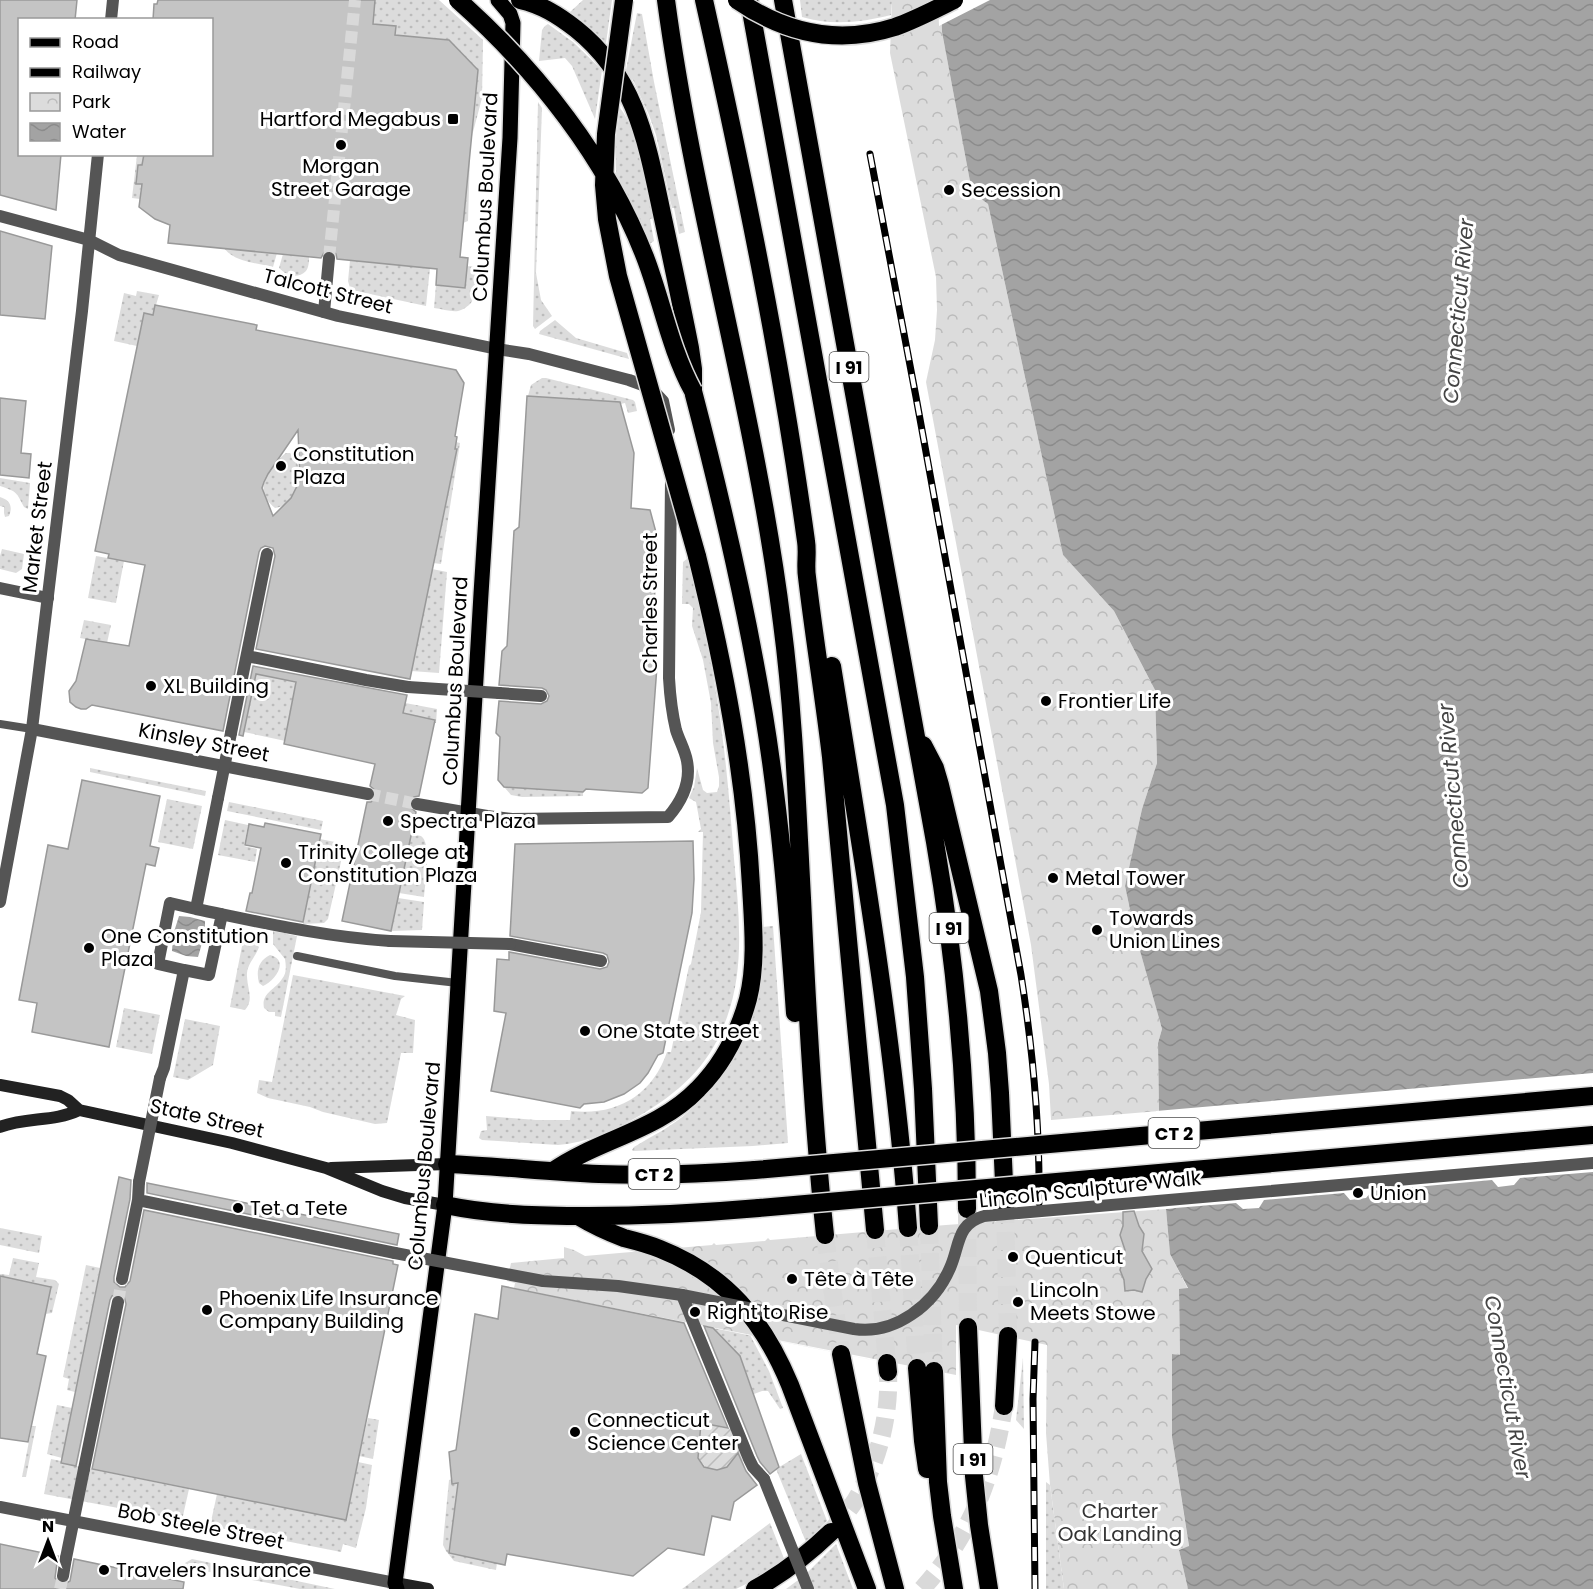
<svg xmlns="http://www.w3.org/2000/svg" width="1593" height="1589" font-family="Poppins,sans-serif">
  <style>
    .grass { fill: url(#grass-dots) }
    .park { fill: url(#park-crowns) }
    .garden { fill: url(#garden-furrows) }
    .water { fill: url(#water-waves) }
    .pier { fill: #fff }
    .building { fill: #c4c4c4; stroke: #999; stroke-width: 1.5; fill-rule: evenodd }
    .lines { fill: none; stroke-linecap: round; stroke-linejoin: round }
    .pedestrian-tunnel { stroke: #d9d9d9; stroke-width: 12; stroke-dasharray: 12 6; stroke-linecap: butt }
    .minor-tunnel { stroke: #d9d9d9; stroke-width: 12; stroke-dasharray: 12 6; stroke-linecap: butt }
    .motorway-tunnel { stroke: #d9d9d9; stroke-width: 18; stroke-dasharray: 18 9; stroke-linecap: butt }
    .primary-casing { stroke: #dbdbdb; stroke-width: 18 }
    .motorway-casing { stroke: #dbdbdb; stroke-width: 21 }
    .service { stroke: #555; stroke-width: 8 }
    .pedestrian { stroke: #555; stroke-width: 12 }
    .minor { stroke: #555; stroke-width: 12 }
    .tertiary { stroke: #555; stroke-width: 12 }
    .secondary { stroke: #222; stroke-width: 12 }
    .primary { stroke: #000; stroke-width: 15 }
    .motorway { stroke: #000; stroke-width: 18 }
    .rail-casing { stroke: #000; stroke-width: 7 }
    .rail { stroke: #fff; stroke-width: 4.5; stroke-dasharray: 14; stroke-linecap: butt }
    .motorway-bridge-casing { stroke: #dbdbdb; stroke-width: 21; stroke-linecap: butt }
    .pedestrian-bridge { stroke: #555; stroke-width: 12 }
    .motorway-bridge { stroke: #000; stroke-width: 18 }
    .poi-dot { fill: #000; stroke: #fff; stroke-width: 2 }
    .labels { text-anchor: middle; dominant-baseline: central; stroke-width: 6; stroke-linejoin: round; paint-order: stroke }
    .shield { fill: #fff; stroke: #4c4c4c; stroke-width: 1.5 }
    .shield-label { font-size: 18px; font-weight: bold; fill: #000 }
    .poi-label { font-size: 20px; fill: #000; stroke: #fff; text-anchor: start }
    .street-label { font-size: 20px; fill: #000; stroke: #fff }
    .park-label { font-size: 20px; fill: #333; stroke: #fff }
    .water-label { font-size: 21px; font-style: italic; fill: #444; stroke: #fff }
  </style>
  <defs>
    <pattern id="grass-dots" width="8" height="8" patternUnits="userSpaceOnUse" patternTransform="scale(1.5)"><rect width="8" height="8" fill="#dcdcdc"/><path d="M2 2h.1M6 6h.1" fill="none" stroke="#bbb" stroke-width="1.8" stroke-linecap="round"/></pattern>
    <pattern id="park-crowns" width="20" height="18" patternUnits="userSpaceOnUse" patternTransform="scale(1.5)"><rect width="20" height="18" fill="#dcdcdc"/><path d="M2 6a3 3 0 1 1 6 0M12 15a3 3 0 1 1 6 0" fill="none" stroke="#bbb"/></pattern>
    <pattern id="garden-furrows" width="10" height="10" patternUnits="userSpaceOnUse" patternTransform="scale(1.5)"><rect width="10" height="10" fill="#dcdcdc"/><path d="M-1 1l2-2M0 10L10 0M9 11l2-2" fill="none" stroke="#bbb"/></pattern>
    <pattern id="water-waves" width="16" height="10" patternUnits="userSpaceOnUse" patternTransform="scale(1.5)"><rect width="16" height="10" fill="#a3a3a3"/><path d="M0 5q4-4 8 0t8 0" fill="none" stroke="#8b8b8b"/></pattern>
  </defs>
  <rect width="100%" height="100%" fill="#fff"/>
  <path class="grass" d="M375,0H439L483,40L482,98L472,136L478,70L449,40L395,35L396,26L373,24Z
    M583,0H612L606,43L581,20L570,12Z
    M800,0H892L891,15C864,22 831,26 802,17Z
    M637,13L642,14L654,82L685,232L679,234L674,208H672L656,135L649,115L633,80L625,75Z
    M548,24L573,42L602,70L595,119L572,66L565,58L539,61L542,30L545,26Z
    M538,102L542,108L536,273L541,300L552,316L535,329L533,326Z
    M620,108C638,130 647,189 653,218L650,219L654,241L651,243H650L616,177V138Z
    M470,154L468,221L463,223Z
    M137,155H144L142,165H138L136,183L141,184L140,199L132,198Z
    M224,248L277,253L273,267C257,263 234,262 224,248Z
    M283,254L309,256C309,261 309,267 306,271C297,280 286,275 279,268Z
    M350,260L430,268L426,306L356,291L350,288L348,281Z
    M467,266L474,267C480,283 478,306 458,311C451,312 442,309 434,308L436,285L465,288Z
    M137,291L159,295L153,315L144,313L137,346L114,341L124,293L136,296Z
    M555,320L576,338L627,353L629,359L539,334L540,331Z
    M542,378H546L633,400L635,402L637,411L628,413L625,403L620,404L528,396L531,385Z
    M456,442L460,443L441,564L433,563L456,449H455Z
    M286,453H290C308,467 297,506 275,508C259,495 261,484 272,468C276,462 280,457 286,453Z
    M0,478L30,483L28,509L24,507C16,492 18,492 0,486Z
    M0,497C10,500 13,506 9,516L5,517L4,513V507L0,506Z
    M2,549L24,554L22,569L16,573L0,569V556Z
    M96,556L124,561L116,603L88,598Z
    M688,558C702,618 716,680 723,741C728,780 731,820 734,859C739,914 746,972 724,1025C707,1068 678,1093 639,1116C614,1130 587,1143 558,1145L482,1140L479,1138L481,1131L487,1130L486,1116L536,1120H570L571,1111C616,1116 652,1096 667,1052H671L689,966L691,964L701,912L703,832H698L701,829L696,802L689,798L694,787L697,768L703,790L707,793L717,792L719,786V777L713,743L711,703L703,660L692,626L693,608L689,604H682L683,562Z
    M432,569L447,572L439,673L411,671Z
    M84,620L111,625L107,643L80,638Z
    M256,674L296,682L288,723L369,759L244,732Z
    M400,702L437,709L436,723H434L435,720L423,717H397Z
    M502,702L584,789H586L583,792V796L522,797L511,795L498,780L500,738L496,733L498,705Z
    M90,768L206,791L205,796L90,772Z
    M167,799L202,806L193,849L158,842Z
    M229,802L323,821L321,830L227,811Z
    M225,820L248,825L244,846L257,849L255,862L218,855Z
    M411,834C414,835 418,835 421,836C432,843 425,884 424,897L399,893Z
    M320,839L345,844L328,919L324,923L303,924Z
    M398,898L424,902L422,930L391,931Z
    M773,926L788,1143L753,1146L633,1151L632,1150L634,1147C652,1136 673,1126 688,1112C726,1080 752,1036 760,987C764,967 762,947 762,927Z
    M273,931L297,936L281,1017L275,1016V1012H269L264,1008C261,993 275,990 282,979C287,973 286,966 285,959L273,944Z
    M243,941L256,944L259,947C256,956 248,963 247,973C246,987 255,999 245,1010L230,1007Z
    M270,955C290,960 275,981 263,986L259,983C256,971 258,961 270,955Z
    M293,975L405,996L401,999L396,1015L415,1020L413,1053H401L387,1123L375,1124L323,1112L310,1107L268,1098L257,1093L259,1080L272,1082Z
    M124,1008L160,1015L152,1054L116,1047Z
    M185,1019L220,1026L213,1065L188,1080L173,1077Z
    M0,1228L42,1236L39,1253L0,1245Z
    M13,1258L39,1263L36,1277L55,1280L59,1284L52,1313L45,1314L50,1287L0,1276V1274L9,1275Z
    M86,1265L100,1268L75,1392L67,1390L69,1379L63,1377Z
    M713,1328L902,1366L750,1335L769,1371L783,1408L780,1409L768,1391H762L754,1394L740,1356Z
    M1023,1358L1024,1429L1016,1420Z
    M57,1405L72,1408L62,1458L47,1454Z
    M368,1418L379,1420L373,1459L359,1456Z
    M32,1426H36L26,1477H22Z
    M801,1454L827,1521L806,1542L776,1469Z
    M51,1459L61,1461V1463L189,1489L182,1520L44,1494Z
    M358,1462L372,1465L366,1508L356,1548L343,1544L341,1552L210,1526L217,1494L346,1520Z
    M452,1479L453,1484L458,1483L449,1553L497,1563L496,1570L454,1561L446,1551L443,1545L444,1532L449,1480Z
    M1046,1482L1050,1485L1064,1589H1046Z
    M770,1523L785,1561L754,1580L736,1589H682Z
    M836,1544L853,1589H786L805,1575Z
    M192,1559L335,1589H336H300L184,1567L185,1563Z"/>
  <path class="park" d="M892,0H941L942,32L972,192L988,204L1063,555L1114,611L1155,690L1157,763L1142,809L1125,886L1135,933L1162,1029L1158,1043L1159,1111L1051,1120L1049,1084L1031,945L926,382L935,340L937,310L936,277L890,53Z
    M1166,1209L1170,1254L1188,1289H1179L1180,1355L1172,1354V1437L1189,1547L1179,1550L1188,1589H1064L1050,1485L1046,1433L1047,1345L956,1325V1375L527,1291L514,1288L515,1283L507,1281L511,1263L564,1258V1247L574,1250L585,1256L712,1245L714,1243L716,1245L765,1241L768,1238L770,1240L946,1225Z"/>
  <path class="garden" d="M689,1421L731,1429L743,1461L734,1460C725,1471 719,1471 706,1468L698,1457Z"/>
  <path class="water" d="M941,0H1593V1589H1188L1179,1550L1189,1546L1172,1437V1354L1180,1355L1179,1289L1188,1288L1170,1254L1166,1209L1175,1208L1159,1111L1158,1043L1162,1029L1135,933L1125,886L1142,809L1157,763L1155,690L1114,611L1063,555L988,204L972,192L942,32Z
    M179,916L190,917L205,921V933L198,957L186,956L172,951L173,935Z"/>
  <path class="pier" d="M938,0H990L939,26Z
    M1593,1073V1172L1520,1178L1514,1185L1498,1187L1492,1180L1372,1191L1366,1198L1350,1200L1344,1193L1264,1200L1259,1208L1243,1209L1236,1203L1163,1209L1165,1206L1172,1205L1156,1111Z"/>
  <path class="building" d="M0,0H77L75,20H20V154H61L56,210L0,195Z
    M158,0H375L373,24L396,26L395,35L449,40L478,70L460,257L468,258L465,288L436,285L437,269L337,259L336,254L330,250L325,251L321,258L168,243L170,225L155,219L139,207L142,184H136L138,165H142L144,154H212V20H153L154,4H157Z
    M0,231L52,246L45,319L0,315Z
    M155,305L257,325L256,330L456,370L464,383L455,436L457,437L455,449H457L410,679L256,649L275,556L273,548L265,546L261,548L259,552L223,731L92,705L86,709H81L76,707L70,702L69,691L76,681L86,639L129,646L145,565L108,558L109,554L95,551L144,313L153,315ZM298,430L300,480L291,498L273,516L262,488L264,482L268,474Z
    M527,396L620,402L634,453L631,508L650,510L657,536L652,660L657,666L648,788L642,793L586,789L583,792L504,787L498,780L500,737L496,733L499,701L541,704L547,701L549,696L546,690L542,688L499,685L502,651L507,646L514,531L519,527Z
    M0,398L26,401L21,453L31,454L29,478L0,475Z
    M253,666L407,695L403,713L435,720L419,796L414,797L409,802L410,807L416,812L391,931L342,921L367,802H371L376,796V791L370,786L375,764L284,744L296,682L256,674L243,736L239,735Z
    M82,780L160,796L150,846L159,848L155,866L146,864L109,1047L32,1032L37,1003L19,1000L48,845L68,849Z
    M265,823L321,834L303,922L246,911L250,893H252L261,848L245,845L249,824L264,827Z
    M693,841L694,879L692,913L663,1053L658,1055L648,1073L640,1083L624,1094L604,1102L584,1104L580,1108L491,1091L506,1013L494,1011L497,959L509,960V952L600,969L607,967L609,962L607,955L603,953L510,936L515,844Z
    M119,1177L131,1180L130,1199L114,1277V1282L120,1287H125L130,1281L144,1210L393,1261V1264L398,1265L346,1520L92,1469L126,1304L124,1296L119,1294L112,1296L110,1300L76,1466L61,1463Z
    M147,1183L399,1234L397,1245L147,1193Z
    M1134,1211L1139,1226L1144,1234L1142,1251L1152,1269L1146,1279L1142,1292L1134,1290L1125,1291L1124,1280L1120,1270L1125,1250L1120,1235L1123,1226V1212Z
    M0,1276L51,1287L37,1354L46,1356L28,1442L0,1438Z
    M502,1286L684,1323L728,1428L701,1423L698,1458L704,1467L717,1470L727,1467L738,1453L746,1471L757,1485L734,1502L730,1520L712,1516L704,1555L668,1548L633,1576L507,1554L505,1565L449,1553L458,1483L452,1484L449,1452L456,1450L475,1314L498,1319Z
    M704,1326L713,1328L740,1356L779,1467L770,1474L760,1462L757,1456Z
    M0,1544L58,1556L55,1578L61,1584H65L70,1581L74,1559L184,1582L183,1589H0Z"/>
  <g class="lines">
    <path class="pedestrian-tunnel" d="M118,1302L122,1279
      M60,1589L63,1576"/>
    <path class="minor-tunnel" d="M329,258L355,0
      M368,794L417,804"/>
    <path class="motorway-tunnel" d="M1005,1205L1008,1336
      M967,1212L968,1327
      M929,1226L934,1371
      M908,1228L917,1368
      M875,1230L887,1363
      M825,1235L841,1354
      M832,1530C840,1521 848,1511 855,1501C878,1463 890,1417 888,1372
      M922,1589C971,1535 993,1477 1004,1406"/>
    <defs>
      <path id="primary" d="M397,1589L395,1583L445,1205L481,594L510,138L513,23L510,14L498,0"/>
      <path id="motorway" d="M520,0C542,5 558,15 576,29C639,79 648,150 664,223C673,265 682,307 690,348L693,369V391C721,498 746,605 764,715C780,813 788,913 795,1013
        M666,0C694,209 756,413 782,623C794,714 797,806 802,898C807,1011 813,1123 825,1235
        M704,0C744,179 781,359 806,541C808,553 805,565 807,577C814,637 824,697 831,757L875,1230
        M749,0L895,805L915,977L923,1089L929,1226
        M783,0L935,842C956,964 967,1086 967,1209
        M832,666C862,853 894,1039 908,1228
        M923,745L935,768L940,785L989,991L997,1053L1000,1093L1005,1205
        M447,1164C498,1166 548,1172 599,1174C651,1176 703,1174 755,1170
        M553,1171C599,1139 658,1131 698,1089C722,1065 739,1032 748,999C757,963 753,923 751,886C745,774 724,665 697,556
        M445,1205C493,1215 540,1216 588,1216C645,1216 702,1213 759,1208
        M578,1216C593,1225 608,1232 624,1238C636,1241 648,1244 660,1249C726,1275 763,1320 790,1385L867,1589
        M968,1327L974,1476L979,1525L989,1589
        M841,1354L867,1483L895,1589
        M887,1363L888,1372
        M917,1368L923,1441L927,1469
        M934,1371L938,1482L942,1516L954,1589
        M1004,1406L1008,1336
        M755,1589C784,1573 808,1554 831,1532"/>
    </defs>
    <use href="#primary" class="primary-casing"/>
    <use href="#motorway" class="motorway-casing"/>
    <path class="service" d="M0,724L32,729
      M297,956L395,976L458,983"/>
    <path class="pedestrian" d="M247,656L366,680L408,687
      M499,693L541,696
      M231,733L267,554
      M196,909C260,922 324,937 390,941
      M510,944L601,961
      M184,970L209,975L222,914
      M160,1078L164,1068L184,970L158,964L170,903L196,909L218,798
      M138,1200L395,1253
      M122,1279L138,1200L139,1182
      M682,1295L749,1459L753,1467L764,1479
      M84,1469L118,1302
      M63,1576L66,1558"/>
    <path class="minor" d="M324,312L329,258
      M497,349L529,354L629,380L651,388L663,401L669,430
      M0,588L48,598
      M32,729L368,794
      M417,804L487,816L512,819L668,817C682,801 691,782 687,761C685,750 679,740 676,730C672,713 670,696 669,678L671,480"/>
    <path class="tertiary" d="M111,20L113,0
      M0,216L89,240L119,255L338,316L497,349
      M0,902L32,729L82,311L98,154
      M0,1507L395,1583"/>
    <path class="secondary" d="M0,1085L60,1096L68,1100L79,1110L232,1143L326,1168L382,1191L405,1198L445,1205
      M0,1127C26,1117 54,1122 79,1110
      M331,1168L447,1164
      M395,1583L428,1589"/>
    <use href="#primary" class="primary"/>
    <use href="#motorway" class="motorway"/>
    <defs>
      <path id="rail" d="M870,154L916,397L1021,975C1033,1051 1040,1126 1039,1203
        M1035,1589L1033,1399L1035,1342"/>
    </defs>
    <use href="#rail" class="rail-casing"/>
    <use href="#rail" class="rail"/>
    <defs>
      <path id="motorway-bridge" d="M458,0C537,70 607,159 645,257C662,301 670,349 693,391
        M624,0L606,134L604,185L607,219L618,276L697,556
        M737,0C785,33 838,45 895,27C915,20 934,10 954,0
        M755,1170L1593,1096
        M759,1208L1593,1135"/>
    </defs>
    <use href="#motorway-bridge" class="motorway-bridge-casing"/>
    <path class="pedestrian-bridge" d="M408,687L499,693
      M218,798L231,733
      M390,941L510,944
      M139,1182L160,1078
      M395,1253L543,1281L618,1286L682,1295L854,1329C895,1335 934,1305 950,1268C960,1246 956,1224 984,1216L1593,1163
      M764,1479L808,1589
      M66,1558L84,1469"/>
    <use href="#motorway-bridge" class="motorway-bridge"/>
  </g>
  <g class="poi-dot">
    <rect x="447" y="113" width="12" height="12" rx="3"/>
    <circle cx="341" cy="145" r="6"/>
    <circle cx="949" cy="190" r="6"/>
    <circle cx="281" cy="466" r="6"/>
    <circle cx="151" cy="686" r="6"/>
    <circle cx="1046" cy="701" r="6"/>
    <circle cx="388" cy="821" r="6"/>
    <circle cx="286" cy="863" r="6"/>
    <circle cx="1053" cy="878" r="6"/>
    <circle cx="1097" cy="930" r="6"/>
    <circle cx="89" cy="948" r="6"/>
    <circle cx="585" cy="1031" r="6"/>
    <circle cx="1358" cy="1193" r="6"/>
    <circle cx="238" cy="1208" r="6"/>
    <circle cx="1013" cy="1257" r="6"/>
    <circle cx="792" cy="1279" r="6"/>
    <circle cx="1018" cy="1302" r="6"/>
    <circle cx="207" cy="1310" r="6"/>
    <circle cx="695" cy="1312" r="6"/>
    <circle cx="575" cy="1432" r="6"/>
    <circle cx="104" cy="1570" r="6"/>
  </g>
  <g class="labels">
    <g class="shield">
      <rect x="829.5" y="352" width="39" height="30" rx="4.5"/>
      <rect x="929.5" y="913" width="39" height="30" rx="4.5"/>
      <rect x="1148.5" y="1118" width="51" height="30" rx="4.5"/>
      <rect x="628.5" y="1159" width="51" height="30" rx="4.5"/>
      <rect x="953.5" y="1444" width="39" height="30" rx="4.5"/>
    </g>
    <g class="shield-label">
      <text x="849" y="367">I 91</text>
      <text x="949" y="928">I 91</text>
      <text x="1174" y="1133">CT 2</text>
      <text x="654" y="1174">CT 2</text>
      <text x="973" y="1459">I 91</text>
    </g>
    <g class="poi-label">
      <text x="441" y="119" text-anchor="end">Hartford Megabus</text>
      <text x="341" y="166" text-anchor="middle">Morgan<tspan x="341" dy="23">Street Garage</tspan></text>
      <text x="961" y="190">Secession</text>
      <text x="293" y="454">Constitution<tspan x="293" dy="23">Plaza</tspan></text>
      <text x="163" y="686">XL Building</text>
      <text x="1058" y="701">Frontier Life</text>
      <text x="400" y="821">Spectra Plaza</text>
      <text x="298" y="852">Trinity College at<tspan x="298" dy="23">Constitution Plaza</tspan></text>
      <text x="1065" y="878">Metal Tower</text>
      <text x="1109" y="918">Towards<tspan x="1109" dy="23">Union Lines</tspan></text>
      <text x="101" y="936">One Constitution<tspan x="101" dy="23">Plaza</tspan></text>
      <text x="597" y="1031">One State Street</text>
      <text x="1370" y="1193">Union</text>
      <text x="250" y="1208">Tet a Tete</text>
      <text x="1025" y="1257">Quenticut</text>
      <text x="804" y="1279">Tête à Tête</text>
      <text x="1030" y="1290">Lincoln<tspan x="1030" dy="23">Meets Stowe</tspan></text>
      <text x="219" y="1298">Phoenix Life Insurance<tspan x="219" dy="23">Company Building</tspan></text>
      <text x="707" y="1312">Right to Rise</text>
      <text x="587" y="1420">Connecticut<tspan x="587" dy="23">Science Center</tspan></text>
      <text x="116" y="1570">Travelers Insurance</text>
    </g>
    <g class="street-label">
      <text transform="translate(485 197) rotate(-87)">Columbus Boulevard</text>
      <text transform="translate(328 291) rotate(14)">Talcott Street</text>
      <text transform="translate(37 527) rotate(-83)">Market Street</text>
      <text transform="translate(650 603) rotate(-90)">Charles Street</text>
      <text transform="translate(455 681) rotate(-87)">Columbus Boulevard</text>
      <text transform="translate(204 742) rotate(11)">Kinsley Street</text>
      <text transform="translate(207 1118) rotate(13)">State Street</text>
      <text transform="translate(424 1166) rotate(-85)">Columbus Boulevard</text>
      <text transform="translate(1090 1189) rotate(-6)">Lincoln Sculpture Walk</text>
      <text transform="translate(201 1526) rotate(11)">Bob Steele Street</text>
    </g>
    <g class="park-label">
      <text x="1120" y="1511">Charter<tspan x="1120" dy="23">Oak Landing</tspan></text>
    </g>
    <g class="water-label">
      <text transform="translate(1458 311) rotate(-85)">Connecticut River</text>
      <text transform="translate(1453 796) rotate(-95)">Connecticut River</text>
      <text transform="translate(1508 1387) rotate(80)">Connecticut River</text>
    </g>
  </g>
  <rect x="18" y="18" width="195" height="138" fill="#ffffff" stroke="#999999" stroke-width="1.5"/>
  <rect x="30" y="38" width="30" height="9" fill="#000000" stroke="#999999" stroke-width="1.5"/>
  <text x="72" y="48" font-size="18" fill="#000000">Road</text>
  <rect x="30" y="68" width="30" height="9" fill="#000000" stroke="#999999" stroke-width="1.5"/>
  <text x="72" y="78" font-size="18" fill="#000000">Railway</text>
  <rect x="30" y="93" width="30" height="18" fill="url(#park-crowns)" stroke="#999999" stroke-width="1.5"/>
  <text x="72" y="108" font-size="18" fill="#000000">Park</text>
  <rect x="30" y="123" width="30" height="18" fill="url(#water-waves)" stroke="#999999" stroke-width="1.5"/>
  <text x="72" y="138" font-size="18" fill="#000000">Water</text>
  <g transform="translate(48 1541)" stroke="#ffffff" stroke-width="4.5" paint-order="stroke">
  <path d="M0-4.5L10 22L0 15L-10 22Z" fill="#000000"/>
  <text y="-9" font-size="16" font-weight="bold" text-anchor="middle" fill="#000000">N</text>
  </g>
</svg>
